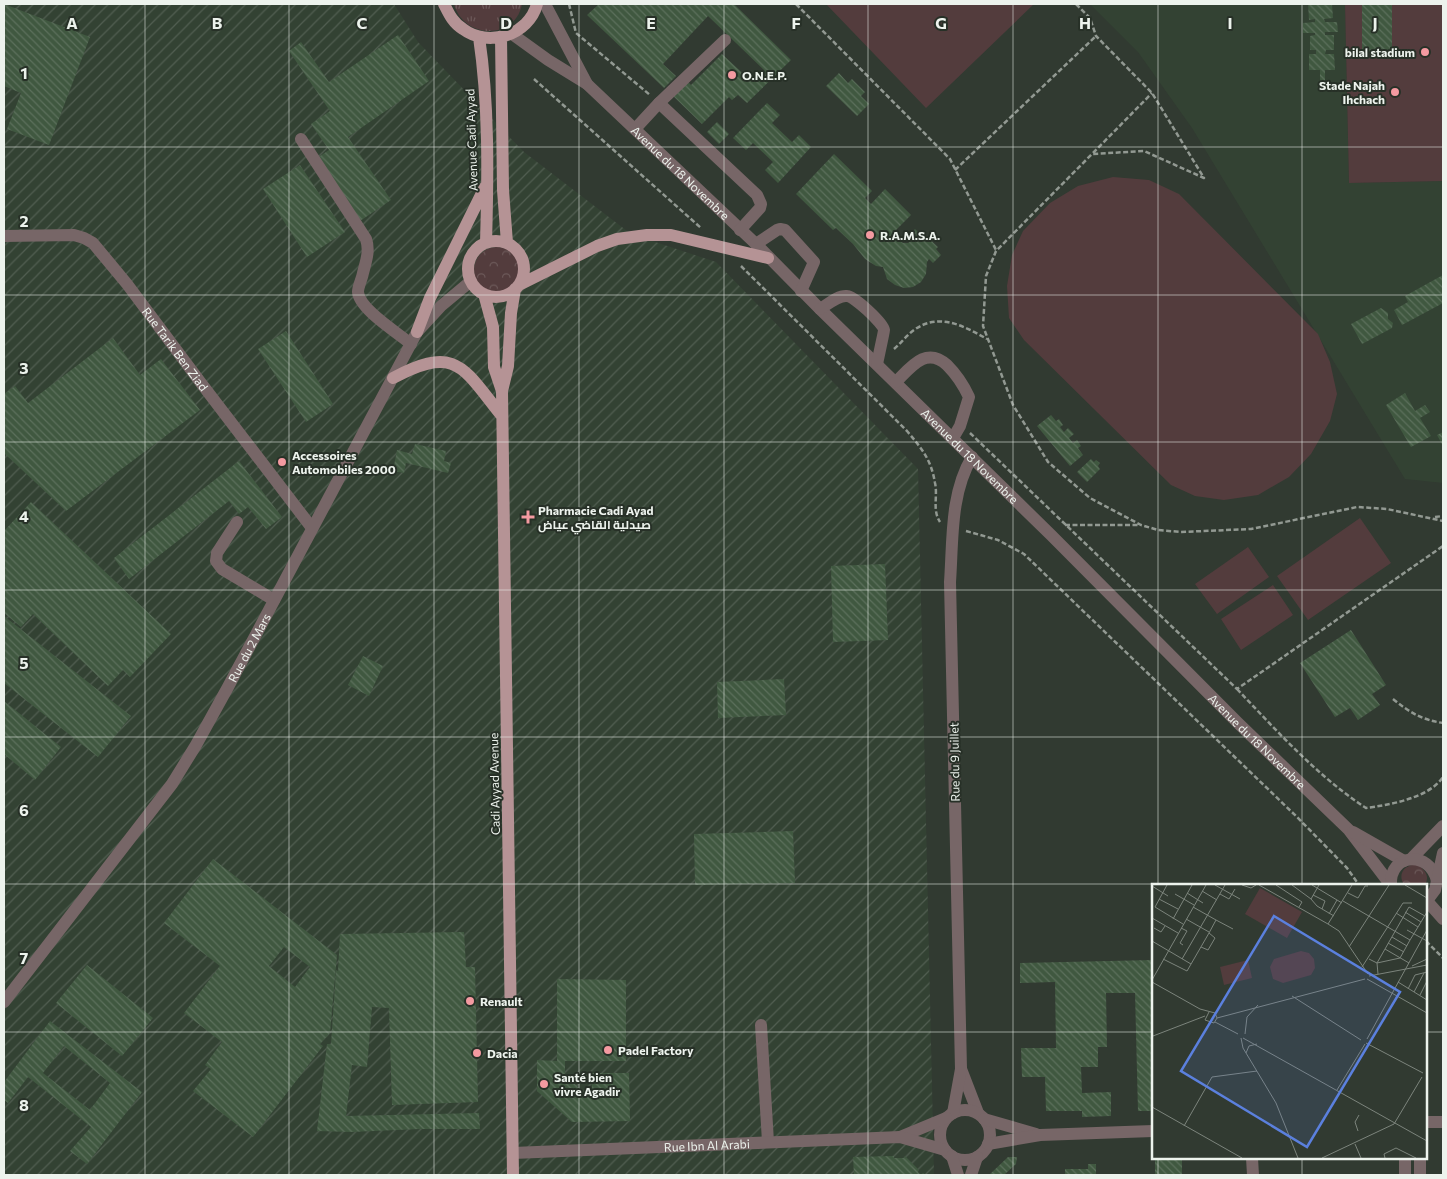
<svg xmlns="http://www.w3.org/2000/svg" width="1447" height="1179" font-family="Commissioner,Cairo,sans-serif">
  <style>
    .built { fill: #334233 }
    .industrial { fill: url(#industrial-furrows) }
    .grass { fill: url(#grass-tufts) }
    .forest { fill: url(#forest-crowns) }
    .garden { fill: #533c3d }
    .building { fill: url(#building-back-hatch); fill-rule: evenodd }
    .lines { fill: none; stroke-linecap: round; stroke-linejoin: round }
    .path { stroke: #929992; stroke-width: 2.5; stroke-dasharray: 5 2.5; stroke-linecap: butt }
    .minor { stroke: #776667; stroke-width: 12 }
    .major { stroke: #b59395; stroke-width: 12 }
    .grid { fill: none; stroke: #edf3ed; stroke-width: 1; stroke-opacity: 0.55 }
    .poi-dot { fill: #f49aa1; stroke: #273027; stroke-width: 2 }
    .labels { text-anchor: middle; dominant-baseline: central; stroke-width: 4; stroke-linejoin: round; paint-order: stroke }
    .poi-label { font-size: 12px; font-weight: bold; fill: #edf3ed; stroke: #273027; text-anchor: start }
    .street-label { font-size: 12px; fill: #edf3ed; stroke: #273027 }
    .inset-road { fill: none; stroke: #7c847c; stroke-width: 1 }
    .view { fill: #5b80de; fill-opacity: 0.15; stroke: #5b80de; stroke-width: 2.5 }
    .inset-edge { fill: none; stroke: #edf3ed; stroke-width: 2.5 }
    .grid-label { font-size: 16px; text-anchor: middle; font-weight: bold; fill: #edf3ed; stroke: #273027; stroke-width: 4; stroke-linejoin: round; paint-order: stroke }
  </style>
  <defs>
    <pattern id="industrial-furrows" width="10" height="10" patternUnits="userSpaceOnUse" patternTransform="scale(1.25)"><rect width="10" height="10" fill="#334233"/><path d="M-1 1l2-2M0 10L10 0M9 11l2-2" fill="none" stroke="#515e51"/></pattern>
    <pattern id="grass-tufts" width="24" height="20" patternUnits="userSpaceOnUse" patternTransform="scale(1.25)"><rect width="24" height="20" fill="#533c3d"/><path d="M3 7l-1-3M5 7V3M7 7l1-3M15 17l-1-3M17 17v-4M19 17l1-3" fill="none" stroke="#6c5959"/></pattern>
    <pattern id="forest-crowns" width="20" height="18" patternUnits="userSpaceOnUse" patternTransform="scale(1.25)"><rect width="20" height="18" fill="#533c3d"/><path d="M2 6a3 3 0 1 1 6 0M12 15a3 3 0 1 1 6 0" fill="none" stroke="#6c5959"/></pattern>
    <pattern id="building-back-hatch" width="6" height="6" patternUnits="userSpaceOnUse" patternTransform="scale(1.25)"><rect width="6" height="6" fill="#405840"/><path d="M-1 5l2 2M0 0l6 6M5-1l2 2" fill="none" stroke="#5c705c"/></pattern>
  </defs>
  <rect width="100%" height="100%" fill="#313a31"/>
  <path class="built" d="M1090,4H1345L1349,183L1443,181V483L1405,479L1192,128L1138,52Z"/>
  <path class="industrial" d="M4,4H394L418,42L524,152L631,234L716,262L918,469L934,1175H4Z"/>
  <path class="grass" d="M454,4H522C515,41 463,39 454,4Z"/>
  <path class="forest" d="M474 270a23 23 0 1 1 46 0a23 23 0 1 1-46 0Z
    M1417,864C1425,871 1430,875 1425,885H1404C1397,873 1405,865 1417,864Z"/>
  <path class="garden" d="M826,4H1034L926,108Z
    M1345,4H1443V181L1349,183Z
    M1113,177L1149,180L1179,194L1318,334L1330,362L1337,394L1330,421L1311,454L1289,477L1258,495L1224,500L1195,496L1171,485L1024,340L1009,318L1007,286L1012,255L1023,231L1050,203L1078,186Z
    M1360,518L1391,563L1308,620L1277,576Z
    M1248,547L1269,577L1217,614L1195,584Z
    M1273,585L1293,615L1241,650L1221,619Z"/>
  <path class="building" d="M4,4L90,37L49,145L7,129L21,93L4,86Z
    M599,4H734L791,60L747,103L738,95L732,100L729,97L702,124L671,94L685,79L691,85L722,54L752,82L764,70L708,16L663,64L676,76L664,88L587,15Z
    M1308,4H1332L1333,18L1324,19L1325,22H1337L1338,32H1325V35H1334V50H1326L1325,54H1334L1335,70H1325V83H1320V70H1309V54H1316V50H1310V36L1315,35V33H1303V23L1315,22V19L1309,20Z
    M1362,4H1392V53H1362Z
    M398,35L429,81L348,137L391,200L360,221L317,158L329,150L311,124L330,111L289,51L301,42L329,82Z
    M839,73L848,83L852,79L865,92L861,96L869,104L857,116L826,86Z
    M767,103L780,115L772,123L792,142L799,135L811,147L778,183L765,170L773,162L753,143L746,150L733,138Z
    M717,122L729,134L719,144L707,132Z
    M834,154L872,191L865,198L871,204L885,189L911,215L891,235V237L900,238V241L903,243H908L911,241L907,237L915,229L921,235L923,233L938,247L936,249L941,255L933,263L929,259L927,262L926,274L921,282L913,287L904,288L895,285L887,279L883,267L876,266L865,259L853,244L836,228L833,230L796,194Z
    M300,165L345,232L307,257L263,189Z
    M1443,275V303L1402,325L1394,310L1408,302L1405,296Z
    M1381,308L1388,313V319L1393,323L1392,328L1362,344L1351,324Z
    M286,331L333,404L306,422L258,349Z
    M113,338L140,375L161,359L200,410L66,511L4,453V394L15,386L28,403Z
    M1405,393L1415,411L1425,405L1430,412L1420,418L1431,436L1411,447L1386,405Z
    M1051,415L1056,421L1059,419L1063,425L1060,427L1064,432L1068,428L1074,434L1069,438L1073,443L1077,440L1081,446L1078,448L1083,455L1070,466L1037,426Z
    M1443,432V446L1437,435Z
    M415,444L446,451L444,461L451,463L448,473L406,463L404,473L393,471L397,450L412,454Z
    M1091,459L1094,462L1096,460L1100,463L1098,466L1100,469L1087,482L1077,472Z
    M239,461L282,517L266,529L248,507L239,514L229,501L129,579L114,558Z
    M31,502L171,634L130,677L123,670L108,686L33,614L21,627L4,613V531Z
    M885,564L888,640L833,642L831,566Z
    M4,616L131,716L98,757L4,683Z
    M1351,630L1386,685L1372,694L1380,705L1358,720L1350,708L1335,717L1300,663Z
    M363,656L383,666L369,696L348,685Z
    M784,679L786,715L718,718L717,682Z
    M4,701L61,747L35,780L4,754Z
    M793,831L795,883L695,885L694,834Z
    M213,859L337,955L330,1033L320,1044L323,1046L253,1137L193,1091L211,1069L205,1065L222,1042L184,1013L220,966L164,923ZM284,947L310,967L295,987L269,966Z
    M464,932L466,967H475L478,1102L392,1105L389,1008L372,1007L367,1067L352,1065L346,1116L479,1113L480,1129H420L351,1132L317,1131L327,1044H331L336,970L338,971L340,934Z
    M1153,960V1111H1138L1135,993H1106L1107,1047H1098V1067H1081L1082,1093L1111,1092V1116L1082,1117V1111H1046L1045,1077H1022L1021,1048H1056L1055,982L1020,983V963Z
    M87,965L153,1018L122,1056L56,1003Z
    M557,979L626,980V1061H565V1074L584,1093H592V1073H629L630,1121L572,1122L537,1091V1060L557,1061Z
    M50,1021L142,1092L87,1164L70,1151L91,1127L28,1077L8,1103L4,1100V1082ZM64,1046L110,1083L90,1110L43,1073Z
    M894,1156V1158H904L905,1156L919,1170L918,1172L921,1175L923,1173L926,1175H854L853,1157Z
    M1008,1157H1017L1016,1164L1004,1175H989Z
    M1155,1158H1182V1175H1155Z
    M1088,1164H1096V1175H1065V1169H1088Z"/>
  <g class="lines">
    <path class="path" d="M569,4L576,33L650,95
      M796,4L950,159L996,250
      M1076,4L1090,18L1096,36L1152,93L1204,178L1144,151L1092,154L996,251L986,276L983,326L1013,405L1048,462L1090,498L1141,525L1158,530L1181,532L1251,529L1357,507L1387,509L1443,521
      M534,79L701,228
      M1093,153L1152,93
      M955,170L1096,36
      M741,266L907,431C922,449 931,459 935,483C938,496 932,510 940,522
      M894,349C901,343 907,335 914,330C939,312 964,326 987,339
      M970,433L1237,689L1443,546
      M1435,517L1443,516
      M1065,525H1140
      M966,531L998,540L1024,554L1297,817L1347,868L1359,885
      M1237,689C1277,731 1317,776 1366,808C1389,805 1429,798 1443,777
      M1393,699C1409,712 1422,720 1443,723
      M1426,941L1443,958"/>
    <g class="minor">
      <path d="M545,4L587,84"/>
      <path id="s1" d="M512,34L548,60L587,84L756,244L820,309L1051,535L1238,723L1349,830L1390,884"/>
      <path d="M659,103L757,195L761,204L760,208L740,230"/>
      <path d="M635,129L659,103L725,40"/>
      <path d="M301,139L366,239C370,251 366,261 363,273C362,279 358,286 358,292C359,309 398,333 411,344"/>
      <path id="s2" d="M4,236L74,235L84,238L93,243L127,284L201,383L312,528"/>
      <path d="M756,244L777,230L780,229L785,230L814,262L801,291"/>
      <path d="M820,309C827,305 838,295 847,296C854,296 883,323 884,330C884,332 878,359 877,364"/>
      <path d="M896,382C911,367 926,346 947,365C957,375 963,384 969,397L960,426L953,438"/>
      <path d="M237,522L217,553L216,561L222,569L274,600"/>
      <path d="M1353,832L1404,861"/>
      <path d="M1411,859L1443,826"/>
      <path d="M1391,885C1389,853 1430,850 1437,881"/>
      <path d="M1427,901L1443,919"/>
      <path d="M1426,902L1435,890L1443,853"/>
      <path id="s3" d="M4,1002L172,784L196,745L228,687L417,332L441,306L471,281"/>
      <path d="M761,1025L768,1142"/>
      <path d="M961,1069L978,1113"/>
      <circle cx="965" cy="1135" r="25"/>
      <path d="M953,1113L961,1069L950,582C953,540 950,494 972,457"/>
      <path d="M984,1119L1036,1134"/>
      <path d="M1426,1122H1443"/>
      <path d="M900,1137L946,1118"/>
      <path d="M988,1144L1040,1135L1153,1131"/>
      <path id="s4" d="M513,1153L900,1137L945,1150"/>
      <path d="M952,1156L958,1175"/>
      <path d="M1252,1158L1253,1175"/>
      <path d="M1405,1158V1175"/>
      <path d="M1420,1158V1175"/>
      <path d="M971,1175L977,1157"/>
    </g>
    <path class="major" d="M444,4C449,14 453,23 463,29C488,48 529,35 537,4
      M479,37C489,104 488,175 486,243
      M501,37L503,190L507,243
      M468 269a28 28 0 1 1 56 0a28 28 0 1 1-56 0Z
      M519,285L597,246L617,239L647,235H671L768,258
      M484,294L493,327L494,367L502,391
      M417,332L430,298L485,187
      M393,378C457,344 463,368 502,416
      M513,1175L502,391L508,366L511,313L515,289"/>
  </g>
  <path class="grid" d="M145,4V1175M289,4V1175M434,4V1175M579,4V1175M724,4V1175M868,4V1175M1013,4V1175M1158,4V885M1302,4V885M4,147H1443M4,295H1443M4,442H1443M4,590H1443M4,737H1443M4,884H1443M4,1032H1153M1426,1032H1443M1158,1158V1175M1302,1158V1175"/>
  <g class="poi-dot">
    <circle cx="1425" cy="52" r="5"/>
    <circle cx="732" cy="75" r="5"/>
    <circle cx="1395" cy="92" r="5"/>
    <circle cx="870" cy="235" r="5"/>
    <circle cx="282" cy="462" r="5"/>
    <path d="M525.5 509.5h5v5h5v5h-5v5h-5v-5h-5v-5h5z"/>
    <circle cx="470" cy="1001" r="5"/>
    <circle cx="608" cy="1050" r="5"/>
    <circle cx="477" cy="1053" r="5"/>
    <circle cx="544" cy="1084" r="5"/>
  </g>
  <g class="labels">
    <g class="poi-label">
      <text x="1415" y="52" text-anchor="end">bilal stadium</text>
      <text x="742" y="75">O.N.E.P.</text>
      <text x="1385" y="85" text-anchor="end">Stade Najah<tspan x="1385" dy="14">Ihchach</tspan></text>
      <text x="880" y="235">R.A.M.S.A.</text>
      <text x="292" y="455">Accessoires<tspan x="292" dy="14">Automobiles 2000</tspan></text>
      <text x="538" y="510">Pharmacie Cadi Ayad<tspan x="538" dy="14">صيدلية القاضي عياض</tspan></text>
      <text x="480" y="1001">Renault</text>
      <text x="618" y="1050">Padel Factory</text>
      <text x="487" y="1053">Dacia</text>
      <text x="554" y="1077">Santé bien<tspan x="554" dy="14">vivre Agadir</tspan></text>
    </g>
    <g class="street-label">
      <text transform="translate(471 140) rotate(-92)">Avenue Cadi Ayyad</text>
      <text stroke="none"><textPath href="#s1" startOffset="219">Avenue du 18 Novembre</textPath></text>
      <text stroke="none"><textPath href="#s2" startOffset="225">Rue Tarik Ben Ziad</textPath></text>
      <text stroke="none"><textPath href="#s1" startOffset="624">Avenue du 18 Novembre</textPath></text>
      <text stroke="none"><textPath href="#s3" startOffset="432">Rue du 2 Mars</textPath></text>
      <text stroke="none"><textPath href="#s1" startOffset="1029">Avenue du 18 Novembre</textPath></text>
      <text transform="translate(954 762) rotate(-91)">Rue du 9 Juillet</text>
      <text transform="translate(494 784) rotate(-91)">Cadi Ayyad Avenue</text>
      <text stroke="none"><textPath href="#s4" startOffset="194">Rue Ibn Al Arabi</textPath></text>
    </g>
  </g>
  <g transform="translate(1152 884)">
    <rect width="275" height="275" fill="#313a31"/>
    <path d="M108,4L150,28L135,54L93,30ZM149,67L157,69L162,75L163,84L159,91L131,99L121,95L118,83L122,75ZM96,76L100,94L72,101L68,83Z" fill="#533c3d"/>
    <path class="inset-road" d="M15,1L3,23L31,40M63,1L88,15M90,1L99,4L104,1M107,1L176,40M124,1L150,18L147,23M140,1L159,15L167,1M160,1L190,19M200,1L176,40L187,47L216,90M253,1L275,14M0,2L16,12M50,7L65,16M35,9L51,19M196,9L206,14L213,2H216M23,10L42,21M68,10L77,15L83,5M161,11L173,17L170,25M7,15L26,25M159,15L165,22L182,32M191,17L258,56L248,74L225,79L217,75M253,28L269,38M244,29L266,43L275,28M177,30L185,16M0,34L26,49M21,35L40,1M34,35L57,48M64,36L81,45M2,44L9,48L13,42M29,44L35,47L28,59L31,61M255,46L275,57M240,53L255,62M258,56L266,43M0,57L39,80M236,59L252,68M49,63L56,66L63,54L57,49M197,63L237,1M233,65L257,79M11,75L35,87L57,49L64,36L41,23M30,75L73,1M260,82L275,75M210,83L251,19H260M226,90L225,79L257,23L273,32M217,92L275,81M215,95L275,129M0,96L54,1M0,98L48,125L63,129L65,134L62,139L53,136L57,128M246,98L275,116M256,105L263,91L275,88M262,108L272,89M268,111L275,97M140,112L209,156M65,134L213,95M63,138L86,150M93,150L95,133L106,121M1,152L53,132M89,154L91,164L124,219L146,274M91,154L275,257M215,155L275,46M214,159L271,189M94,169L97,162L105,160M185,206L213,160M0,223L90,274M32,242L60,193L105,187M206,247L203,238L207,231M203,260L209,274M170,274L242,240L270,193M233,274L232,270L244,264L264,274"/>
    <path class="view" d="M122,32L248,108L155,263L29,187Z"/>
    <rect width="275" height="275" class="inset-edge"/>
  </g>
  <g class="grid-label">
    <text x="72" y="29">A</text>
    <text x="217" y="29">B</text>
    <text x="362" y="29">C</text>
    <text x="506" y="29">D</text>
    <text x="651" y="29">E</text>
    <text x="796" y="29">F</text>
    <text x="941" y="29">G</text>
    <text x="1085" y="29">H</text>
    <text x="1230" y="29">I</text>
    <text x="1375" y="29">J</text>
    <text x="24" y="79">1</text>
    <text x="24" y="227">2</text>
    <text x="24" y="374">3</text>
    <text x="24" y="522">4</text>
    <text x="24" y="669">5</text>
    <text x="24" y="816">6</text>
    <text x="24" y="964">7</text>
    <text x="24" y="1111">8</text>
  </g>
  <rect width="1447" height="1179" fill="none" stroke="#edf3ed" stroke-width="10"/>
</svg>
